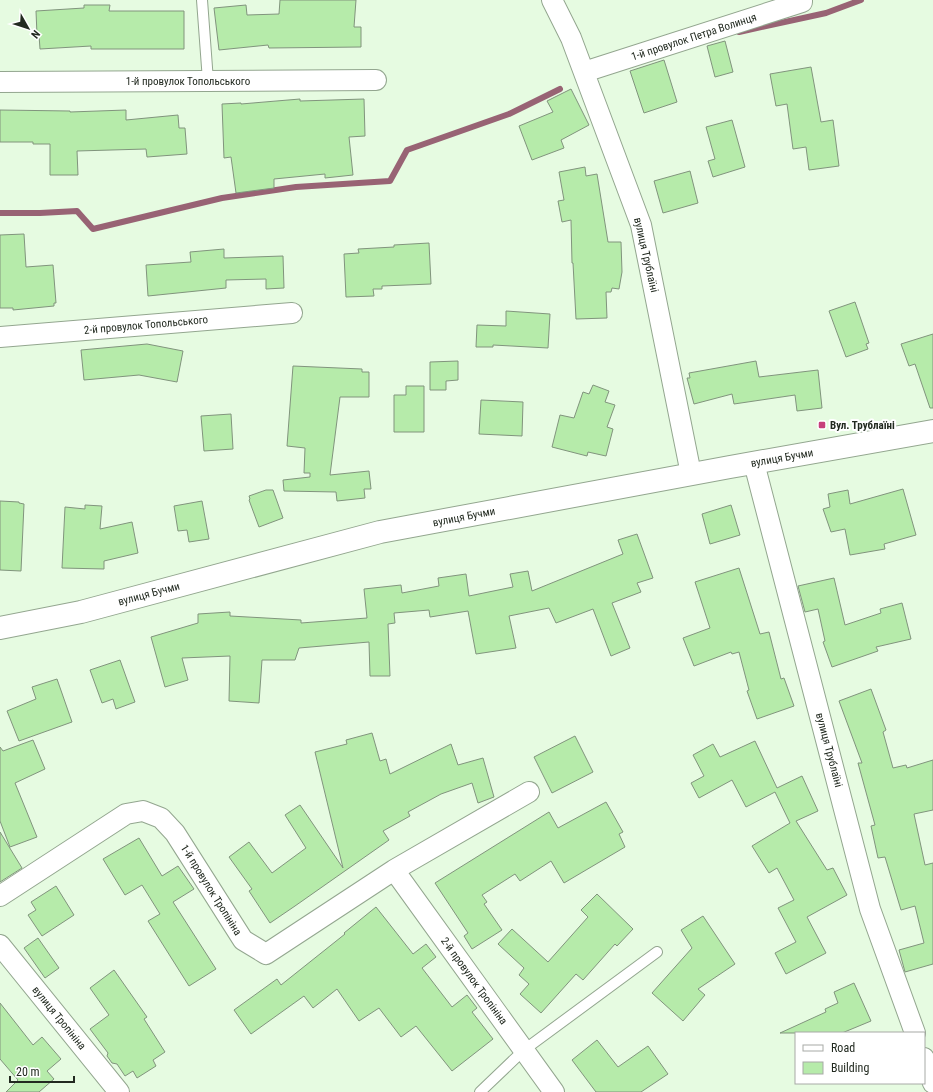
<svg xmlns="http://www.w3.org/2000/svg" width="933" height="1092" font-family="'Roboto Condensed',sans-serif">
  <style>
    .lines { fill: none; stroke-linecap: round; stroke-linejoin: round }
    .stream { stroke: #986374; stroke-width: 6 }
    .building { fill: #b6ebaa; stroke: #81947d }
    .service-casing { stroke: #93a68f; stroke-width: 12 }
    .minor-casing { stroke: #93a68f; stroke-width: 22 }
    .tertiary-casing { stroke: #93a68f; stroke-width: 24 }
    .service { stroke: #fff; stroke-width: 10 }
    .minor { stroke: #fff; stroke-width: 20 }
    .tertiary { stroke: #fff; stroke-width: 22 }
    .poi-dot { fill: #c73f7c; stroke: #fff; stroke-width: 1.5 }
    .labels { text-anchor: middle; dominant-baseline: central; stroke-width: 4; stroke-linejoin: round; paint-order: stroke }
    .street-label { font-size: 11px; fill: #222a20; stroke: #fff }
    .poi-label { font-size: 11px; font-weight: bold; fill: #222a20; stroke: #fff; text-anchor: start }
  </style>
  <rect width="100%" height="100%" fill="#e6fbe1"/>
  <g class="lines">
    <path class="stream" d="M739,32L826,13L861,0
      M0,213H40L77,211L93,229L222,198L296,187L390,181L407,150L509,114L560,89"/>
  </g>
  <path class="building" d="M280,0H356L354,27H361V47L269,48L268,45L219,50L214,8L246,5L247,15L279,14Z
    M84,5H110L109,11H184V49H91V46L40,49L39,35H37L36,11L84,8Z
    M725,41L733,72L715,77L707,46Z
    M664,60L677,102L644,113L630,71Z
    M811,67L821,122L833,120L839,166L809,170L806,147L793,149L787,104L776,106L770,74Z
    M571,89L589,125L561,140L564,148L532,160L519,126L553,112L547,101Z
    M300,99V101L364,99L365,136L349,137L353,175L325,178V174L274,179V188L236,193L231,157L224,158L222,104L241,103V104Z
    M0,110L70,111V112L126,110V120L178,115L179,128H185L187,154L147,157L146,149L77,151L78,175H50V144H33V142H0Z
    M732,120L745,167L713,177L708,161L715,159L706,127Z
    M585,167L586,176L597,174L608,242H621L622,272L619,289L612,288L611,292H606L607,318L576,319L573,263H572L571,220L562,222L558,201L564,200L559,172Z
    M690,171L698,203L663,213L654,181Z
    M24,234L26,267L53,265L56,303H54V306L13,310V308H0V235Z
    M429,243L431,284L382,286V289H373L374,296L346,297L344,254L359,253L358,249L394,247V245Z
    M224,249V258L283,256L284,288L266,289V279L226,280V288L148,296L146,265L191,262L190,252Z
    M855,302L869,343L866,344L868,349L846,357L829,311Z
    M506,311L550,314L548,348L493,345V347H476L477,325L506,326Z
    M933,334V408H930L915,364L909,366L901,344Z
    M147,344L183,351L177,382L139,375L84,380L81,350Z
    M458,361V380L446,381V390H430V362Z
    M756,361L759,377L818,370L822,408L797,411L795,395L734,404L732,394L694,404L687,378H690L689,373Z
    M293,366L362,369V372H369V397H340L330,475L369,471L371,489H364L365,498L337,501L336,492L284,491L283,480L310,477V473H304L305,448L287,446Z
    M593,385L609,391L605,402L615,405L607,427L613,429L606,456L588,452L587,456L552,447L560,415L574,418L583,392L589,394Z
    M406,386H424V432H394V395H406Z
    M481,400L523,402L522,436L479,434Z
    M231,414L233,449L204,451L201,416Z
    M903,489L916,535L884,544L885,549L850,555L845,529L831,532L823,509L830,507L828,494L848,490L850,504Z
    M266,490H273L283,518L259,527L249,500L250,499L249,496Z
    M0,501L19,502V503L24,504L21,571L0,570Z
    M202,501L209,539L189,542L187,530L178,531L174,506Z
    M85,505L102,506L100,529L132,522L138,553L104,561V569L62,568L65,507L85,509Z
    M731,505L740,535L710,544L702,514Z
    M637,534L653,578L637,583L641,592L612,603L630,648L611,656L593,609L556,623L549,608L509,616L516,648L476,654L468,611L430,617L429,610L394,613L395,623L388,624L390,676H370L369,642L299,648L295,660H262L259,703L229,701L230,656L182,658L188,680L165,687L151,637L198,623V614L230,612V616L301,620V623L367,618L364,589L401,585L402,593L439,586L438,578L466,574L469,596L513,587L510,574L528,571L532,591L623,554L618,540Z
    M739,568L760,634L769,632L781,679L784,678L794,706L757,719L747,691L749,690L739,652L732,654L731,652L694,666L683,638L710,628L695,582Z
    M834,578L845,625L881,613L880,609L902,603L911,639L876,647L878,651L832,667L823,642L825,641L818,609L805,612L798,586Z
    M120,660L135,702L116,709L113,699L102,703L90,670Z
    M57,679L72,722L19,741L7,711L36,699L32,687Z
    M871,689L886,730L883,732L893,768L906,765L907,768L933,760V810L914,814L925,865L933,863V964L905,972L899,950L924,943L915,906L901,910L885,857L878,858L871,826L875,825L858,763H862L839,701Z
    M372,733L380,761L386,759L390,774L451,744L458,765L483,758L494,797L478,803L472,783L441,794L408,812L410,816L383,831L389,840L295,906L270,923L249,891L252,889L229,857L249,842L272,873L306,848L285,815L300,805L343,868L315,752L347,744L346,740Z
    M575,736L593,772L552,793L534,757Z
    M33,740L45,769L15,783L37,837L10,847L0,821V747L3,751Z
    M755,741L777,788L802,776L818,811L796,821L827,870L833,868L847,895L807,917L826,953L786,974L775,953L796,942L778,908L794,900L777,868L769,873L752,846L790,823L775,792L746,807L732,780L699,798L691,783L704,776L693,755L713,744L720,757Z
    M606,802L623,832L619,834L625,847L564,883L551,861L520,881L515,874L482,895L487,902L484,904L502,930L472,949L464,936L468,933L435,883L549,812L558,828Z
    M0,832L22,868L0,882Z
    M139,838L162,876L178,866L194,889L173,902L216,969L189,986L148,921L160,914L142,885L125,895L103,859Z
    M56,886L74,915L42,936L28,915L36,910L31,902Z
    M597,894L633,929L617,946L615,944L583,980L576,974L541,1013L520,994L529,984L519,975L524,968L498,944L512,929L548,962L588,917L581,910Z
    M376,907L413,954L426,944L436,957L422,968L452,1007L467,995L477,1008L472,1012L493,1039L452,1071L416,1026L401,1037L379,1008L359,1021L337,989L313,1008L304,996L251,1034L234,1010L277,979L281,985L345,934L344,933Z
    M703,916L735,964L698,989L705,995L683,1021L652,993L692,948L681,930Z
    M38,938L59,968L45,978L24,948Z
    M114,970L147,1017L144,1019L165,1052L153,1060L156,1066L137,1078L133,1071L125,1076L117,1064L112,1063L107,1056L108,1053L90,1029L109,1015L90,988Z
    M854,983L871,1021L842,1033H780L826,1012L825,1009L838,1003L834,992Z
    M0,1003L33,1045L42,1037L61,1059L47,1071L54,1079L39,1092H6L18,1080L0,1059Z
    M597,1040L618,1067L648,1046L668,1074L641,1092H596L572,1060Z"/>
  <g class="lines">
    <defs>
      <path id="service" d="M202,0L208,81
        M480,1092L524,1050L657,952"/>
      <path id="minor" d="M552,0L571,38L641,225L691,474
        M584,72L802,2V0
        M0,82L376,80
        M0,337L292,313
        M754,463L870,909L915,1033
        M394,870L554,1092
        M0,896L126,814L143,811L161,818L175,833L243,940L266,954L394,870L529,792
        M0,945L119,1092
        M924,1058L933,1083"/>
      <path id="tertiary" d="M0,628L81,612L380,532L730,467L933,431"/>
    </defs>
    <use href="#service" class="service-casing"/>
    <use href="#minor" class="minor-casing"/>
    <use href="#tertiary" class="tertiary-casing"/>
    <use href="#service" class="service"/>
    <use href="#minor" class="minor"/>
    <use href="#tertiary" class="tertiary"/>
  </g>
  <rect class="poi-dot" x="818" y="421" width="8" height="8" rx="2"/>
  <g class="labels">
    <g class="street-label">
      <text transform="translate(694 37) rotate(-18)">1-й провулок Петра Волинця</text>
      <text x="188" y="81">1-й провулок Топольського</text>
      <text transform="translate(646 255) rotate(77)">вулиця Трублаїні</text>
      <text transform="translate(146 325) rotate(-5)">2-й провулок Топольського</text>
      <text transform="translate(782 458) rotate(-10)">вулиця Бучми</text>
      <text transform="translate(464 517) rotate(-11)">вулиця Бучми</text>
      <text transform="translate(149 594) rotate(-15)">вулиця Бучми</text>
      <text transform="translate(829 750) rotate(75)">вулиця Трублаїні</text>
      <text transform="translate(211 890) rotate(58)">1-й провулок Тропініна</text>
      <text transform="translate(474 981) rotate(54)">2-й провулок Тропініна</text>
      <text transform="translate(59 1018) rotate(51)">вулиця Тропініна</text>
    </g>
    <g class="poi-label">
      <text x="830" y="425">Вул. Трублаїні</text>
    </g>
  </g>
  <rect x="795" y="1032" width="130" height="52" fill="#ffffff" stroke="#a7aaa6"/>
  <rect x="803" y="1045" width="20" height="6" fill="#ffffff" stroke="#a7aaa6"/>
  <text x="831" y="1052" font-size="12" fill="#222a20">Road</text>
  <rect x="803" y="1062" width="20" height="12" fill="#b6ebaa" stroke="#a7aaa6"/>
  <text x="831" y="1072" font-size="12" fill="#222a20">Building</text>
  <g transform="translate(28 28) rotate(129)" stroke="#ffffff" stroke-width="3" paint-order="stroke">
  <path d="M0-3L7 15L0 10L-7 15Z" fill="#222a20"/>
  <text y="-6" font-size="11" font-weight="bold" text-anchor="middle" fill="#222a20">N</text>
  </g>
  <path d="M10 1076v6h64v-6" fill="none" stroke="#222a20" stroke-width="2"/>
  <text x="16" y="1076" font-size="12" fill="#222a20" stroke="#ffffff" stroke-width="3" paint-order="stroke">20 m</text>
</svg>
